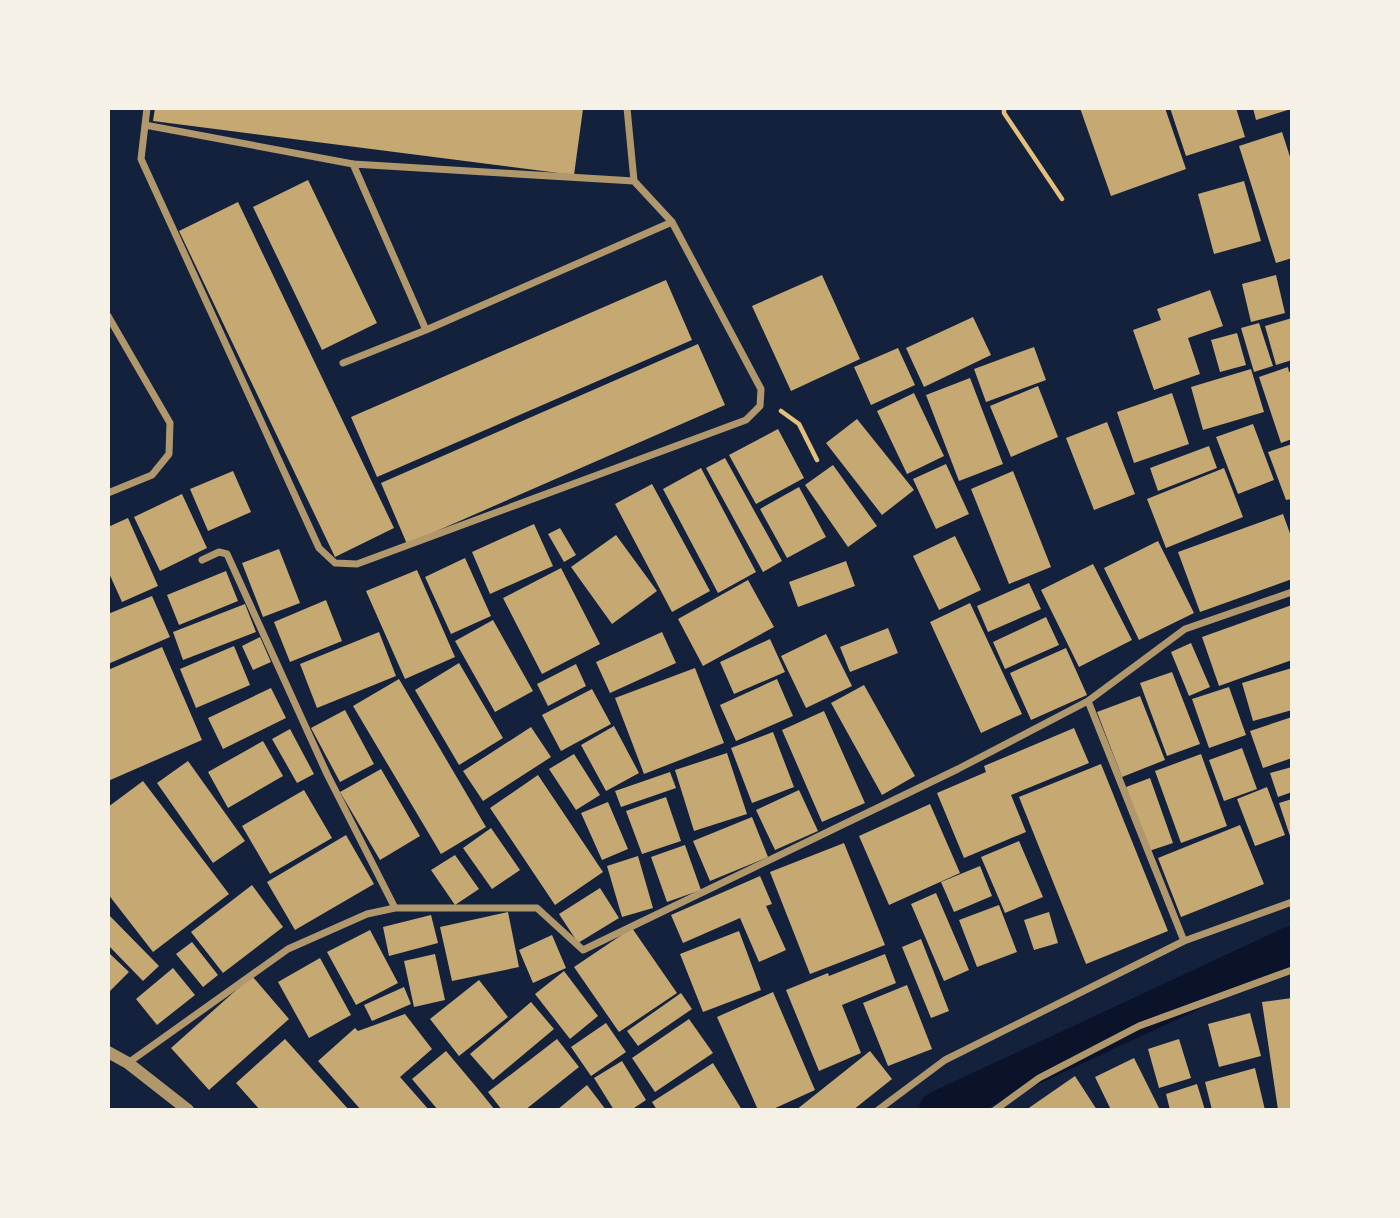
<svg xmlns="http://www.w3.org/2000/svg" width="1400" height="1218" font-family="Poppins,sans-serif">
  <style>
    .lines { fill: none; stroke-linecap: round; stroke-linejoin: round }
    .canal { stroke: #0b132b; stroke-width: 38 }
    .building { fill: #c6a872 }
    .path { stroke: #e5c07b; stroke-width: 4.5 }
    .minor { stroke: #b1986c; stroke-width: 7 }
    .tertiary { stroke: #b1986c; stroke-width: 12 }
  </style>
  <rect width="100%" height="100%" fill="#14213d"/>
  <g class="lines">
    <path class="canal" d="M938,1110L1292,945"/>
  </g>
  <path class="building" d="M155,108H577L583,109L574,175L153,121Z
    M1080,108H1165L1186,169L1111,196Z
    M1170,108H1236L1245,137L1186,156Z
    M1253,108H1291V109L1256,120Z
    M1282,132L1292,163V258L1276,263L1239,146Z
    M308,180L377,323L322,350L253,207Z
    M1244,181L1261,241L1214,254L1198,194Z
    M238,202L394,528L335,557L179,231Z
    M822,275L860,359L791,391L752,306Z
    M1276,275L1285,313L1251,322L1242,284Z
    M666,280L692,340L377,477L351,417Z
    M1210,290L1223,326L1188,338L1200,374L1154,390L1133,330L1161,320L1157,309Z
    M973,317L991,355L924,387L906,348Z
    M1292,318V360L1276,365L1265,326Z
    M1259,323L1273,366L1254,372L1241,328Z
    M1237,333L1246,365L1220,372L1211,340Z
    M698,344L725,405L407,544L381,483Z
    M1034,347L1046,380L986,402L974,369Z
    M898,348L915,385L871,405L854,367Z
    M1288,367L1289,372L1292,371V439L1281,443L1259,377Z
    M1251,369L1264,412L1203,430L1191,387Z
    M970,378L1003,464L959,481L926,395Z
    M1038,386L1058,437L1011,457L990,406Z
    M914,393L944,456L907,474L877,411Z
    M1172,393L1189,444L1134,463L1117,412Z
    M857,419L914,490L882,515L826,443Z
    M1107,422L1135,494L1094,510L1066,438Z
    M1253,424L1274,480L1238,494L1216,437Z
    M778,429L804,478L756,504L729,455Z
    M1292,444V499L1286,500L1268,452Z
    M1209,446L1217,468L1158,491L1150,468Z
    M725,458L782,561L763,572L706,468Z
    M946,464L969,514L936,529L913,479Z
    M833,465L877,526L848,547L805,485Z
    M701,468L756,572L718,593L663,489Z
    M1224,468L1243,517L1166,548L1147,499Z
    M233,471L251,512L208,531L190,489Z
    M1013,471L1051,567L1009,584L971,489Z
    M652,484L710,591L672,612L615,504Z
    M799,487L826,537L787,558L760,509Z
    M182,494L207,548L160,571L134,517Z
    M1283,514L1292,539V579L1200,612L1178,552Z
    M128,518L158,586L122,602L108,571V527Z
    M534,524L553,566L490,594L472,552Z
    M560,528L576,555L564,562L548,534Z
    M616,535L657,591L612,624L571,567Z
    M955,536L981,590L939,610L913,556Z
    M1158,541L1194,613L1139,640L1104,568Z
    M279,549L300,603L263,617L242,563Z
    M465,558L491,616L451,634L425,577Z
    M846,561L855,586L798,607L789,582Z
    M1093,564L1132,640L1079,667L1041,590Z
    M561,568L600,644L542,674L503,598Z
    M417,570L455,657L405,679L366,591Z
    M226,571L238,601L179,625L167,595Z
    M748,580L774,627L703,666L678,619Z
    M1029,583L1041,609L988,632L977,606Z
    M152,596L170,637L108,664V614Z
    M326,600L342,641L290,662L274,622Z
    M970,603L1022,714L981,733L930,622Z
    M245,604L256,632L183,660L173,632Z
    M1292,605V660L1219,686L1202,637Z
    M1046,617L1059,645L1005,669L993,642Z
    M493,620L533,691L495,712L455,641Z
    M888,628L898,653L850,672L840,647Z
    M379,632L396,676L317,708L300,664Z
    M662,632L676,663L610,693L596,662Z
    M826,634L852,686L806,708L781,656Z
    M260,637L271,662L253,670L242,646Z
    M770,639L785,672L734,694L720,662Z
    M1191,643L1210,687L1189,696L1171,652Z
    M234,646L250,685L196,708L180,669Z
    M162,647L202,740L108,781V670Z
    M1066,648L1087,695L1031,720L1010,673Z
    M459,663L503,738L459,765L415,690Z
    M576,664L586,686L548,706L537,684Z
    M695,668L724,743L644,774L615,698Z
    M1292,668V710L1253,721L1242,683Z
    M1172,672L1200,744L1167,756L1140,683Z
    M399,679L486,827L441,854L353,706Z
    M777,679L793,716L736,741L720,705Z
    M864,685L915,776L882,795L831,703Z
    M1229,687L1246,735L1209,748L1192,699Z
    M271,688L286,718L223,749L208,718Z
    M592,689L611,724L561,751L542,715Z
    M1140,696L1165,760L1122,777L1097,712Z
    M345,710L374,764L340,782L311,728Z
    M824,711L865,803L822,822L782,730Z
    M1292,717V758L1263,768L1250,731Z
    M614,726L639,773L606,791L581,745Z
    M531,727L551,757L483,801L463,771Z
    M1074,728L1089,763L1011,795L1026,832L964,858L937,793L986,772L984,766Z
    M290,729L314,774L297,783L272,739Z
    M773,732L794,787L752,803L731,748Z
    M263,741L283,776L228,808L208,772Z
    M1242,748L1257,789L1224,801L1209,760Z
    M727,753L747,814L694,831L675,770Z
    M574,754L600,795L576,810L549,769Z
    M1201,754L1227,826L1181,843L1155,771Z
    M188,761L245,841L213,863L157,783Z
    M1101,764L1168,931L1086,964L1019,797Z
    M1292,767V792L1278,797L1270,773Z
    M381,769L420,836L380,860L340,792Z
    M670,772L676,788L621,807L615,791Z
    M538,775L603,872L555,905L490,808Z
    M1150,778L1173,843L1149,851L1126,787Z
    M143,781L229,894L153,952L108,894V807Z
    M1267,787L1285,835L1255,846L1237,799Z
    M304,790L332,838L270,874L242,826Z
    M799,790L818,831L775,850L756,810Z
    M666,797L681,841L642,854L626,811Z
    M1292,799V839H1291L1279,803Z
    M608,802L628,849L602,860L581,813Z
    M930,804L960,873L889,905L859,836Z
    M752,817L768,857L710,881L693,841Z
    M1240,825L1264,884L1181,917L1158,858Z
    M491,828L520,870L492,889L463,848Z
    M346,835L374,884L295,930L267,882Z
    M1019,841L1043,897L1005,913L981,857Z
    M844,843L885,945L810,974L770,872Z
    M685,845L701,890L667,902L651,857Z
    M455,855L479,889L455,905L431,870Z
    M638,856L653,908L622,917L607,866Z
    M980,866L992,896L954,912L941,882Z
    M760,876L772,904L766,906L786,950L759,962L740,918L683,943L671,915Z
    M252,885L283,927L223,973L191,932Z
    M600,888L619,918L578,943L559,914Z
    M936,893L969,970L944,981L911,904Z
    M999,905L1017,952L977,967L959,920Z
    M508,912L519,967L452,981L440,927Z
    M1049,912L1058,943L1034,950L1024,920Z
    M108,914L159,966L143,981L108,945Z
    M431,915L438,943L389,956L383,927Z
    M632,928L677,993L619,1032L574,967Z
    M370,930L398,983L356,1005L327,952Z
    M739,931L761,990L703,1012L680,954Z
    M552,935L566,968L533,983L519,950Z
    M921,939L949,1011L931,1018L902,947Z
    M192,942L218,975L203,987L176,954Z
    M108,952L129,972L108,993Z
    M435,954L445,1000L414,1007L404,961Z
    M885,954L896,983L842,1005L861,1053L819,1071L786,990L828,973L829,976Z
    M320,958L351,1015L309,1038L278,982Z
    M173,968L195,995L157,1025L136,999Z
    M564,971L598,1016L570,1039L535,994Z
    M252,976L289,1019L209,1090L171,1048Z
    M479,980L508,1017L459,1056L430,1019Z
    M907,985L932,1049L888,1066L863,1003Z
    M404,987L411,1004L372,1021L364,1005Z
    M773,992L815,1090L771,1110H758L717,1017Z
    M681,993L692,1009L638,1046L627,1031Z
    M1292,998V1110H1278L1262,1002Z
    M531,1002L554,1029L493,1080L470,1054Z
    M1250,1013L1261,1056L1219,1067L1208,1024Z
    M405,1014L432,1049L400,1077L429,1110H361L318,1061L355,1028L358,1031Z
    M689,1019L713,1053L655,1092L632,1058Z
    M606,1023L626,1052L591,1076L571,1047Z
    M285,1039L349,1110H260L236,1083Z
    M557,1039L579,1067L525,1110H502L488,1092Z
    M1179,1039L1191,1078L1159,1088L1148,1049Z
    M446,1051L478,1089L495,1110H438L412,1079Z
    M870,1051L892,1079L853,1110H796Z
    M1134,1058L1160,1110H1111L1095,1077Z
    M622,1061L646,1100L631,1110H614L594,1078Z
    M713,1063L742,1110H657L652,1102Z
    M1255,1068L1265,1110H1212L1205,1082Z
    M1075,1076L1097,1110H1026L1036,1103Z
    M1197,1084L1205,1110H1170L1166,1094Z
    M587,1085L606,1110H557Z"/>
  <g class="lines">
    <path class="path" d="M1004,108V113L1062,199
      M781,411L799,424L817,460"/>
    <path class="minor" d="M147,108L141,159L319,548L335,563L357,564L746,420L760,406L761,389L672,222L634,181L627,108
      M145,125L353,164L634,181
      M353,164L426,330
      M108,316L170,423L169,454L152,475L108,493
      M343,363L426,330L672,222
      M202,560L219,552L227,554L327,774L395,908
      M1088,701L1185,629L1292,592
      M128,1063L288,949L367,914L395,908H537L583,950L958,769L1088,701L1184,941
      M878,1110L945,1060L1184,941L1292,902
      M995,1110L1039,1078L1139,1026L1292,970"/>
    <path class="tertiary" d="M108,1052L128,1063L188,1110"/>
  </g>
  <rect width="1400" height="1218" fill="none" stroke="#f6f1e7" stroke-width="220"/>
</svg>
